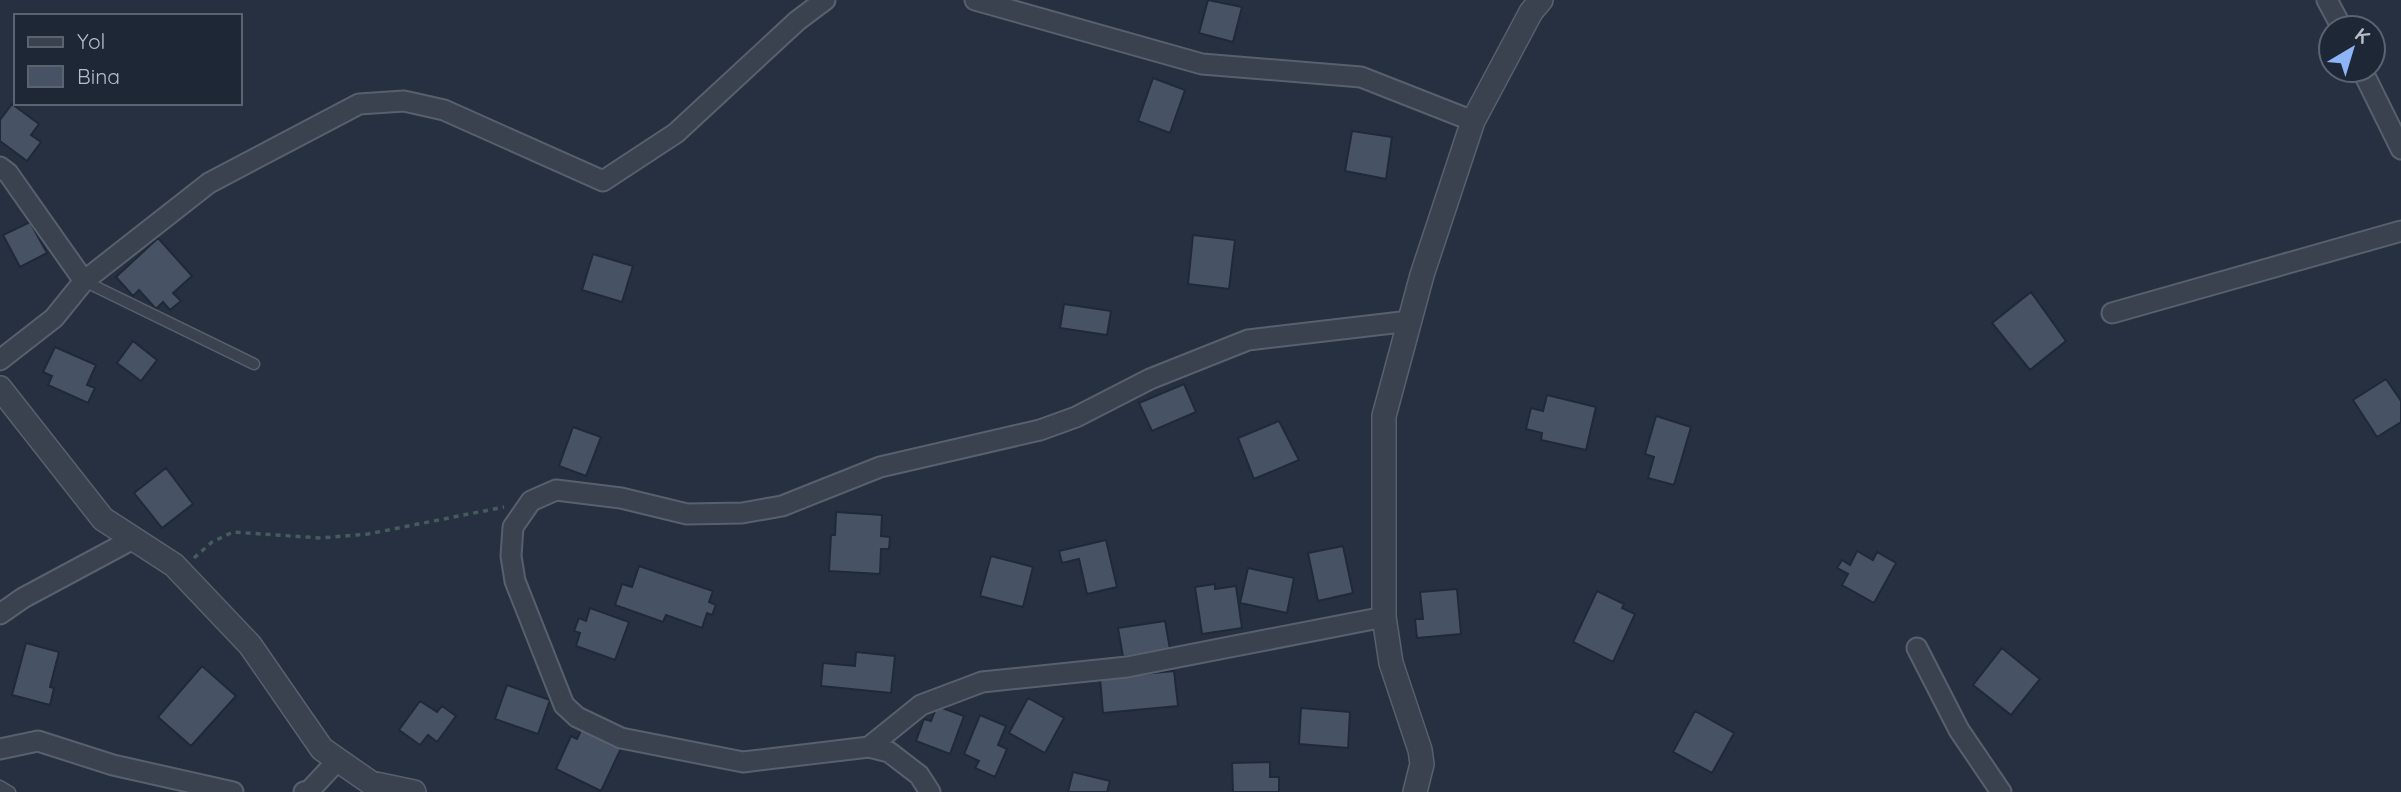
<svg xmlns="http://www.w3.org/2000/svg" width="2401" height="792" font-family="Quicksand,sans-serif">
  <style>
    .building { fill: #475264; stroke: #202937; stroke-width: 2 }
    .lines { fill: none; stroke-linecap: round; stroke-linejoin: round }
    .service-casing { stroke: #58606d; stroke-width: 13 }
    .minor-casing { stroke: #58606d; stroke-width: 23 }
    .tertiary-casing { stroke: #58606d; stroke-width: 26 }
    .path { stroke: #465b5e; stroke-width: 3.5; stroke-dasharray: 5 5; stroke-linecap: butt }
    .service { stroke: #3a4250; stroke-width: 10 }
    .minor { stroke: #3a4250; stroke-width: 19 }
    .tertiary { stroke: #3a4250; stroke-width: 23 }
  </style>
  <rect width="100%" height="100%" fill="#263040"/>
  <path class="building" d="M1208,0L1242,7L1233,42L1199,33Z
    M1153,78L1185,90L1170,133L1138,121Z
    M12,104L39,124L31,135L41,142L27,161L0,141V120Z
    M1352,131L1392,137L1386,179L1345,171Z
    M30,222L47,253L20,267L3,235Z
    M1193,235L1235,240L1229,289L1188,284Z
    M158,238L192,276L173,293L181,301L170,310L163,302L156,309L139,290L133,296L116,277Z
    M593,254L633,266L622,302L582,290Z
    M2031,292L2066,341L2030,370L1992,323Z
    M1064,304L1111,311L1107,335L1060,328Z
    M133,341L157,360L141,381L117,363Z
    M55,347L96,365L87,385L95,388L88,403L48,385L52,376L43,372Z
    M2386,379L2401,401V422L2377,437L2353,400Z
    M1184,384L1196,412L1152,431L1139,403Z
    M1547,395L1596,407L1586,450L1541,440L1542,433L1526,429L1531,408L1543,411Z
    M1656,416L1691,427L1674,485L1648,478L1654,457L1645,454Z
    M1279,421L1299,460L1254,479L1238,438Z
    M573,427L601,437L586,476L559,466Z
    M166,468L193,504L162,528L134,493Z
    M836,512L882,515L881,536L890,537L889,549H881L880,574L829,571L831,535H835Z
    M1106,540L1117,587L1087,594L1079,559L1062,563L1059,551Z
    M1343,546L1353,593L1318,601L1308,553Z
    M1857,551L1873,560L1877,552L1896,563L1874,603L1842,585L1848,574L1837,568L1842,560L1850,565Z
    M991,556L1033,567L1023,607L980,596Z
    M639,566L713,591L709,602L716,605L712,615L707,613L702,628L666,615L663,622L615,605L622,584L632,587Z
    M1248,568L1294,578L1287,613L1240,603Z
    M1215,584V589L1236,586L1242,628L1202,634L1195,587Z
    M1457,589L1461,634L1417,638L1415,619H1423L1420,592Z
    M1597,591L1624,604L1622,608L1635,614L1613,662L1573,642Z
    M590,608L629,622L615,660L576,646L580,633L574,631L579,618L586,621Z
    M1165,621L1170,649L1123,657L1118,628Z
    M26,643L59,652L50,687L54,688L50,705L12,695Z
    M2002,648L2040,679L2011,715L1973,685Z
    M856,652L895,656L891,693L821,686L823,663L855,666Z
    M202,666L236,696L191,746L158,717Z
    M1174,671L1178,706L1103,713L1100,678Z
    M507,685L550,700L538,734L495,719Z
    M1028,698L1064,718L1045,753L1009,733Z
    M420,701L437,712L442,706L456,716L437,742L428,735L420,745L399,730Z
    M937,706L964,716L950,754L916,741L924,719L931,721Z
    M1301,708L1350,712L1348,748L1299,744Z
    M1695,711L1734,733L1712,773L1673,752Z
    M980,715L1006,726L998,745L1007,749L995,777L975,768L979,761L964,754Z
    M584,724L624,742L601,791L556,769L571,736L577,739Z
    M1270,762V777H1279V792H1233L1232,763Z
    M1073,772L1110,781L1107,792H1068Z"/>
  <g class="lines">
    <defs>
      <path id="service" d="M84,281L254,364
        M0,786L10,792"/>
      <path id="minor" d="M975,0L1202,64L1361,77L1473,121
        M2327,0L2342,28
        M2362,70L2401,149
        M0,167L8,173L84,281
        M2112,313L2401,231
        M0,360L54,318L84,281L209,183L359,104L404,101L444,110L603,181L676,133L797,21L825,0
        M0,614L23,598L133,539
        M1917,648L1959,730L2001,792
        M869,747L921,705L982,682L1127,667L1384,617
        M0,749L38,741L113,765L233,792
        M304,792L310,790L338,760
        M930,792L919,775L889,752L869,747L743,762L621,738L577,717L564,705L515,581L511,556L513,527L531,501L556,490L621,498L687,514L742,513L782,506L880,467L1040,430L1076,417L1150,379L1248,340L1410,321"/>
      <path id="tertiary" d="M0,388L103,519L174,565L250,645L322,749L371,783L414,792
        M1415,792L1422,764L1420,750L1391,663L1384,617V416L1422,275L1473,121L1531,12L1541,0"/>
    </defs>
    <use href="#service" class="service-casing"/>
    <use href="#minor" class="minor-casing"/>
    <use href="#tertiary" class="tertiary-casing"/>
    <path class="path" d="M194,558L212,542L233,532L320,538L368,534L504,507"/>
    <use href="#service" class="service"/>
    <use href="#minor" class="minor"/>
    <use href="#tertiary" class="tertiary"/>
  </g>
  <rect x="14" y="14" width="228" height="91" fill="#1e2735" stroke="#5b6371" stroke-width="2"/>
  <rect x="28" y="37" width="35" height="10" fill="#3a4250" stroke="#5b6371" stroke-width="2"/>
  <text x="77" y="49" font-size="21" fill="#b6beca">Yol</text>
  <rect x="28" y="66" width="35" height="21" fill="#475264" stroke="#5b6371" stroke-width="2"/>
  <text x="77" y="84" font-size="21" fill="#b6beca">Bina</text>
  <g transform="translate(2352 49) rotate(38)"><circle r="33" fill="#1e2735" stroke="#5b6371" stroke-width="2"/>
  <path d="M0-5L12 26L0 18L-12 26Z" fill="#8eb4f8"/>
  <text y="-10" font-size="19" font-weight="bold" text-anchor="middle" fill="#b6beca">K</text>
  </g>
</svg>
